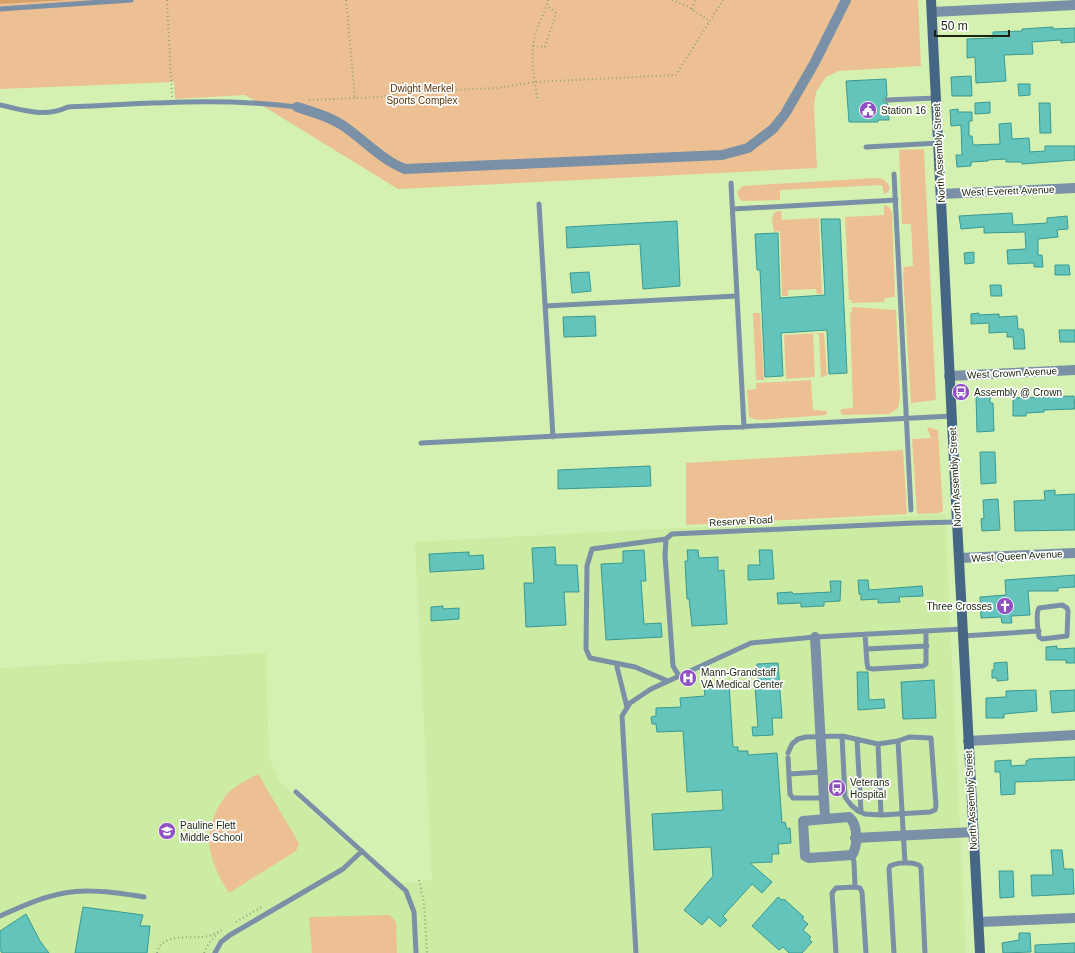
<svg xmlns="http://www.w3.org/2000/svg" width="1075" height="953" font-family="Arial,sans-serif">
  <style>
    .built { fill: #cceba3 }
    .green { fill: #ecc092 }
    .forest { fill: #d4a16b }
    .building { fill: #63c4bb; stroke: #3b9991 }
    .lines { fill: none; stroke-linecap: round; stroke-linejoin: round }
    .path { stroke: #90a574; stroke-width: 2; stroke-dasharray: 1 3; stroke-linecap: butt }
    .lane { stroke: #7990a6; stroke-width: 5 }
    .street { stroke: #7990a6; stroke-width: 10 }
    .secondary { stroke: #456785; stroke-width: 10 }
    .labels { text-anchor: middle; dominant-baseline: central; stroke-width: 3.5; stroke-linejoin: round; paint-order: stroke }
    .park-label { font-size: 10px; fill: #573508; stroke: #fff }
    .poi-label { font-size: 10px; fill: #1b250c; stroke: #fff; text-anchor: start }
    .street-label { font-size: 10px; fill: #1b250c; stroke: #fff }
  </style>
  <rect width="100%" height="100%" fill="#d5f1b1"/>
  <path class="built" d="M945,514L966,953H0V668L266,653L269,757L280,783L394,884L432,880L415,542Z"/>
  <path class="green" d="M0,0H918L921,66L839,71L826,77L816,92L814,106L817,168L398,189L245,95L175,99L174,82L0,89Z
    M924,149L936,400L911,403L903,274L904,267L913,266L911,224H902L899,150Z
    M875,178C883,178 886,181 890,187L888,192L884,194L882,185L780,190V200L743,201L739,198L737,192L743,186Z
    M884,205L889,207L892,212L895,297L885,298L884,302L852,303L851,300H849L845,217L884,215Z
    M778,211H781L782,220L819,218L822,294H817L816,289L788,290V296H782L780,231L774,232L772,219L774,213Z
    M852,307L896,310L900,398L898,408L889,414L842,415L840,411L842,409L853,408L850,312H852Z
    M753,313H760L764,380H756Z
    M824,333L827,376L821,377L819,334H813L815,377L786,379L784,335Z
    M811,380L813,410L827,411L826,415L757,420L749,417L747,390L756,389V383Z
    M927,427L938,430L943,511L940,513L917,514L912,439L931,438Z
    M903,450L907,514L686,525V463Z
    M258,774L299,843L296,851L229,893C212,865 201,842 217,810C221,803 225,795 231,790C239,784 249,779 258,774Z
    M390,915L396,922L397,953H312L309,917Z"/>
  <path class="forest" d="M0,0H69L0,4Z"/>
  <path class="building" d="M1053,27V29L1075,28V42L1061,43V40L1032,42L1033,54L1004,55L1006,81L976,83L975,57L967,58V39L993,38V32L1022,31V29Z
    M971,76L972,96H952L951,77Z
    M886,79L887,96L883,101L888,104L889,120H878V122H849L846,81Z
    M1018,84H1030V95L1019,96Z
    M990,102V113L975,114V103Z
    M1039,103H1050L1051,133H1040Z
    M958,109V112H972V121H969V136H972L973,145L1000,144L999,124L1011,123L1012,139L1029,138L1030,152L1045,151V146H1075V160L1022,164V162H1006V159L988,160V161L971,162V166L957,167L956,155H962L961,125L951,126L950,110Z
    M1012,213L1013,225L1047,223V218L1067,216L1068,229L1057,230L1058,237L1038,239V255H1042L1043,267H1034V263L1008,264L1007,250L1026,249L1025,232L984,233V227L961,229L959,216Z
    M821,219H840L847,373L829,374L827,330L781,333L783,376L765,377L760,270H757L755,234L778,233L780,298L825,295Z
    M677,221L680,286L643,289L640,244L567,248L566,227Z
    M974,252V263L965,264L964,253Z
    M1055,265H1069L1070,275H1055Z
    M589,272L591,291L572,293L570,273Z
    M990,285H1001L1002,296H991Z
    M979,313V315L999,314V317L1017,316L1018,329H1023L1024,333L1025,349H1014L1013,337H1007V332L989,333V323L971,324V314Z
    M595,316L596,336L564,337L563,317Z
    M1059,330H1075V342H1060Z
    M990,395V403H993L994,431L977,432L976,396Z
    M1074,396L1075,409L1044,410V412L1026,413V416H1013V398Z
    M980,452H995L996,483L981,484Z
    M650,466L651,486L558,489V470Z
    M1055,490V495L1075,494V530L1015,531L1014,501L1045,500L1044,491Z
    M998,499L1000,530L982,531L981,519L984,518L983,500Z
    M555,547L556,565H577L579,592H564L566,625L526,627L524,583H534L532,548Z
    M644,550L646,581H641L644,624L661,623L662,637L606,640L601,564L623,563V551Z
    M687,550H698L699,558L718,557V571L724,570L727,624L692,626L689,599H687L685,561H688Z
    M759,550H772L774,579L748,580V565H760Z
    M469,552V556L483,555L484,569L430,572L429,554Z
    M1075,575V587L1058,588V591H1028L1030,615L1011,616L1012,623H1002L1001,617L981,618L980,597L1006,595L1005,580Z
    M858,580H868L869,590L922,586L923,596L899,597L900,602L878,603V599L861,600V594H859Z
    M830,581H841L840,601L824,602V606L801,607V603L778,604L777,593L792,592L793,594L831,592Z
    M443,606V609L459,608V619L431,621V607Z
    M1057,646V649L1075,648V663H1066V660H1046V647Z
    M1007,662L1008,680L997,681V678H992V670H994V663Z
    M778,663L782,718H772L773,735L753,736L752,727H758L755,686H758L757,664Z
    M857,672H868L869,700L884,699L885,708L858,710Z
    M934,680L936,718L903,719L901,682Z
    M729,684L733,747H738V751H748V755L777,753L782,823L785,822L787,829L790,828L791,843L778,844L779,854H772V862L750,863L772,882L762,893L752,884L723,916L727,920L720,927L709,917L702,925L684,910L713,876L711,847L654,850L652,814L723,810L722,790L687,792L683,731L657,732L656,724H652L651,717L656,716V708L681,707L680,698L705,696L704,686Z
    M1036,690L1037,711L1004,714V718H986V698L1006,697V691Z
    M1075,690V711L1052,713L1050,691Z
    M1075,757V780L1015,782V794L1001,795L1000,772H995V761L1011,760V766L1026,765V761L1030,759Z
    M1051,850H1062L1064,869H1073L1074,894L1032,896L1031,875H1053Z
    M999,871H1013L1014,897L1000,898Z
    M778,897L782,900L784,899L804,917L802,919L808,924L803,930L811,937L809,939L812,942L802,953H789L783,947L779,950L752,926Z
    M83,907L143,915L140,926H150L147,953H75Z
    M26,914L40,941L49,953H2L0,949V931Z
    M1019,933H1030L1031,952L1003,953L1002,943L1019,940Z
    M1075,943V953H1035V945Z"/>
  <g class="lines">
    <path class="path" d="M167,0L172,97
      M346,0L355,98
      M672,0L687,6L710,21
      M692,9L695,0
      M533,46L545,47L556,13L547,6
      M537,98C534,76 529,54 536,32C539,21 546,11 548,0
      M309,100L380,97L404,92L497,88L535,82L676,75L723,0
      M419,880L424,903L427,953
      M236,922L263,906
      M157,953C161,934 186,938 201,937C209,937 217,933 224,929
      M204,953L209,943L218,933"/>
    <path class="lane" d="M0,9L131,0
      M887,100L936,98
      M0,105C24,110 44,118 68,107C143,104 221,97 297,107
      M866,147L939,143
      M894,174L911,510
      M731,183L744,427
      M539,204L553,437
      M733,209L896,200
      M545,306L737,296
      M421,443L952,416
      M666,539L592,549L587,566L586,649L590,658L635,667L668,681
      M1062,605L1067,608L1068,611L1067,636L1042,639L1039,637C1038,629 1035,615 1039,608Z
      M865,634L867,663L868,668L873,669L923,666L926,664V631
      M963,636L1039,631
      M866,649L927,646
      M616,663L627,707
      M679,676L673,666L665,555L666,539L672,534L914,523L957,522
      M842,736L845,797L851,805L858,811L865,814L881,815
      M909,737L931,738L936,806L935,810L930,812L881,815L878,744L898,741Z
      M857,739L861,812
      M898,741L905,863
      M788,753L792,744L798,739L806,737L842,736L878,744
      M788,758L790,794L793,798H824
      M789,774L822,772
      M296,792L406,891L414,912L416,953
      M855,887L860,888L862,892L866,953
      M0,916C29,903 57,890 89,891C107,891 126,894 144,897
      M215,953L221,942L230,935L343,869L362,851
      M636,953L622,716L630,703L651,689L751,643L815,637L962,629
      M836,953L832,893L836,888L855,887L854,862L852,855
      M894,953L889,869L890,866C898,862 911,862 919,865L921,868L925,953"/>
    <path class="street" d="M932,12L1075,5
      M297,107C313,112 331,117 345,127C365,141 382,160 405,169L722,155L748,148L773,129L785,114L815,62L846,0
      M941,194L1075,188
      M949,376L1075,370
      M959,558L1075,553
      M815,637L825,818
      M968,741L1075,735
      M849,817C858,824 858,846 852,855L809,858L805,856L803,821Z
      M855,838L973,832
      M979,922L1075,918"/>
    <path class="secondary" d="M931,0L957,522L980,953"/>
  </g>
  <defs>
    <symbol id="civic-disc" viewBox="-11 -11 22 22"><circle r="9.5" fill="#914fc4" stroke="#fff"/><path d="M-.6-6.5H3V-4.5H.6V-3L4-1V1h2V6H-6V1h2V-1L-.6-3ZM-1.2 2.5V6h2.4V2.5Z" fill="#fff"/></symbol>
    <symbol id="bus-disc" viewBox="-11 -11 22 22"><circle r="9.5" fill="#914fc4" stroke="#fff"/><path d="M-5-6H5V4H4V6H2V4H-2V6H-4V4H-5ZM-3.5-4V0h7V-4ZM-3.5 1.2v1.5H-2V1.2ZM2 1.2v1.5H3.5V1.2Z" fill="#fff"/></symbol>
    <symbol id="church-disc" viewBox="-11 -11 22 22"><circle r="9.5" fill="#914fc4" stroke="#fff"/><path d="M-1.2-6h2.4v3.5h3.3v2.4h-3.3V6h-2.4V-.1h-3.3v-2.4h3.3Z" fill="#fff"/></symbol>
    <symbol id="hospital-disc" viewBox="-11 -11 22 22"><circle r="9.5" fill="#914fc4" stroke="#fff"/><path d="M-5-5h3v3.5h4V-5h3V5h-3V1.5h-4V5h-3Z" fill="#fff"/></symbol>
    <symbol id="school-disc" viewBox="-11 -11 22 22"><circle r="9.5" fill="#914fc4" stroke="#fff"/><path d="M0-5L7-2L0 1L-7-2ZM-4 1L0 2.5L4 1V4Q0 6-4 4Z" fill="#fff"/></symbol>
  </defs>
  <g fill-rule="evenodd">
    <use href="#civic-disc" x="858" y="100" width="20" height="20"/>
    <use href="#bus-disc" x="951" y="382" width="20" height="20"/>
    <use href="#church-disc" x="995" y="596" width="20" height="20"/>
    <use href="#hospital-disc" x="678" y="668" width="20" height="20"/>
    <use href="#bus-disc" x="827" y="778" width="20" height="20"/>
    <use href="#school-disc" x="157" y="821" width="20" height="20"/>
  </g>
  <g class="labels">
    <g class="park-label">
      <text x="422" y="88">Dwight Merkel<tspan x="422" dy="12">Sports Complex</tspan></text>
    </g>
    <g class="poi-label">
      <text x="881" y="110">Station 16</text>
      <text x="974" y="392">Assembly @ Crown</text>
      <text x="992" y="606" text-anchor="end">Three Crosses</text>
      <text x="701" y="672">Mann-Grandstaff<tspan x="701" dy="12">VA Medical Center</tspan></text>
      <text x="850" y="782">Veterans<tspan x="850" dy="12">Hospital</tspan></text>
      <text x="180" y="825">Pauline Flett<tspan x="180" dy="12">Middle School</tspan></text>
    </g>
    <g class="street-label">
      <text transform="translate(939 153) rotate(-93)">North Assembly Street</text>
      <text transform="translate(1008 191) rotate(-2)">West Everett Avenue</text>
      <text transform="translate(1012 373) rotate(-3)">West Crown Avenue</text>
      <text transform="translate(955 477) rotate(-93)">North Assembly Street</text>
      <text transform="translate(741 521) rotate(-3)">Reserve Road</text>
      <text transform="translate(1017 556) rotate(-3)">West Queen Avenue</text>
      <text transform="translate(971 800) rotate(-93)">North Assembly Street</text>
    </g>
  </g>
  <path d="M935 30v6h74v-6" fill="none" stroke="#1b250c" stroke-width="2"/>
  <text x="941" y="30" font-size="12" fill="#1b250c" stroke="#ffffff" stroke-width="3" paint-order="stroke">50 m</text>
</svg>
